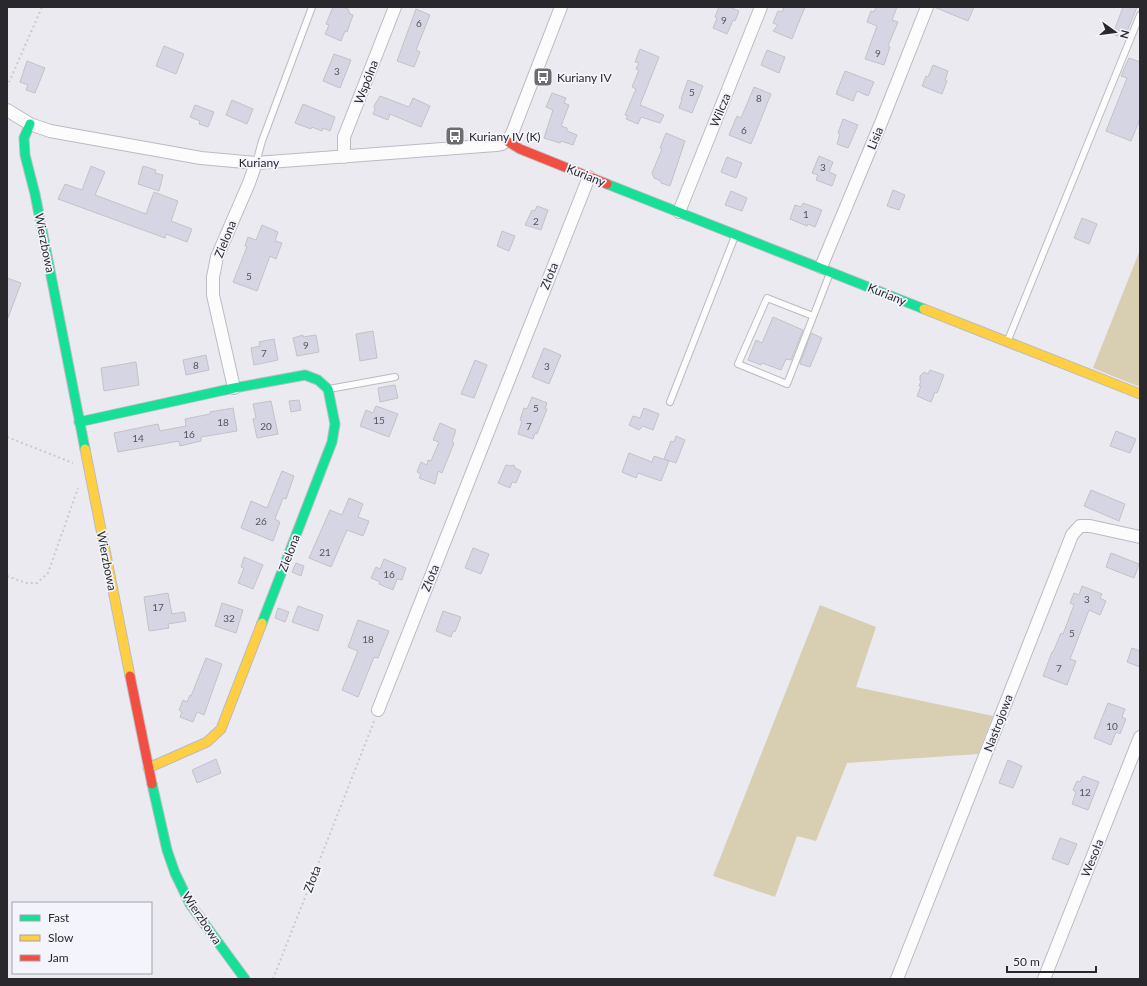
<svg xmlns="http://www.w3.org/2000/svg" width="1147" height="986" font-family="Lato,sans-serif">
  <style>
    .green { fill: #d8ceb2 }
    .building { fill: #d6d5e3; stroke: #c2c2c7 }
    .lines { fill: none; stroke-linecap: round; stroke-linejoin: round }
    .lane-casing { stroke: #bbbbc0; stroke-width: 8 }
    .street-casing { stroke: #bbbbc0; stroke-width: 14 }
    .fast-casing { stroke: #bbbbc0; stroke-width: 11 }
    .slow-casing { stroke: #bbbbc0; stroke-width: 11 }
    .jam-casing { stroke: #bbbbc0; stroke-width: 11 }
    .path { stroke: #cbcbcd; stroke-width: 2; stroke-dasharray: 2 3; stroke-linecap: butt }
    .lane { stroke: #fcfcfd; stroke-width: 6 }
    .street { stroke: #fcfcfd; stroke-width: 12 }
    .fast { stroke: #16e098; stroke-width: 9 }
    .slow { stroke: #ffcf43; stroke-width: 9 }
    .jam { stroke: #f24e42; stroke-width: 9 }
    .labels { text-anchor: middle; dominant-baseline: central; stroke-width: 3.5; stroke-linejoin: round; paint-order: stroke }
    .number-label { font-size: 10px; fill: #55555c }
    .poi-label { font-size: 12px; fill: #28282d; stroke: #f4f4fd; text-anchor: start }
    .street-label { font-size: 12px; fill: #28282d; stroke: #f4f4fd }
  </style>
  <rect width="100%" height="100%" fill="#eaeaf0"/>
  <path class="green" d="M1140,250V387L1093,368Z
    M820,605L876,627L856,687L993,716L978,754L847,763L816,841L797,836L775,897L713,876Z"/>
  <path class="building" d="M333,7H343L348,9L350,14L353,15L347,32L345,31L341,41L325,34L329,25L326,24Z
    M719,7H729L739,11L735,21L733,20L727,34L713,28L717,18L715,17Z
    M784,7H805L792,39L773,31L778,25L773,23L778,11L782,12Z
    M876,7H897L892,20L898,22L888,46L890,47L884,65L865,59L877,26L867,22L871,11L874,12Z
    M934,7H974L968,21Z
    M1123,7H1137L1124,39L1113,34Z
    M416,9L430,15L416,50L420,52L414,67L397,61Z
    M164,46L184,54L176,74L156,66Z
    M640,49L659,57L640,105L664,115L660,123L641,117L638,124L626,119L628,116L625,115L636,89L632,87L639,70L636,69L639,63L635,62Z
    M767,50L785,57L779,73L761,65Z
    M334,54L351,60L340,88L323,81Z
    M1129,58L1140,62V119L1131,141L1106,131L1127,78L1121,76Z
    M27,61L45,68L35,93L26,90L28,85L20,82Z
    M933,65L948,71L945,80L947,81L942,94L922,86L926,76L928,77Z
    M845,71L874,82L868,96L857,91L853,101L836,94Z
    M688,80L703,86L692,113L679,108L682,99H681Z
    M754,87L771,94L751,144L729,135L737,116L741,118Z
    M552,93L566,98L564,103L569,105L561,126L567,128V131L577,135L573,145L561,141L560,143L544,138L553,110L546,107Z
    M380,96L409,107L413,98L430,106L421,127L390,114L388,120L373,114L375,109L374,106Z
    M232,100L253,109L247,124L226,115Z
    M303,104L335,117L330,131L323,128L322,131L312,127L311,129L295,123Z
    M195,105L214,112L208,127L199,124L200,121L190,117Z
    M843,119L858,125L848,148L837,144L840,134L838,133Z
    M666,133L685,141L670,186L661,183V181L654,178L652,173L662,149L660,148Z
    M819,156L833,162L829,172L836,175L832,186L816,180L818,175L812,173Z
    M727,157L742,163L736,178L721,172Z
    M91,166L105,172L95,195L146,214L154,192L178,201L171,221L192,229L187,242L166,234L165,238L58,199L65,184L82,190Z
    M143,166L156,170L155,173L163,175L159,191L138,184Z
    M893,190L905,195L899,210L887,206Z
    M731,191L747,198L742,211L725,205Z
    M803,203L822,210L815,227L808,224L807,226L790,219L795,205L801,207Z
    M537,206L548,210L541,230L525,225L532,210L535,211Z
    M1082,218L1097,224L1089,244L1074,238Z
    M262,225L278,232L275,241L282,243L276,259L270,256L257,291L233,282L247,247L245,246L248,237L256,240Z
    M502,231L515,236L509,251L497,246Z
    M7,278L21,283L8,318H7Z
    M773,317L803,330L791,360L786,359L781,370L762,363L761,365L748,360L756,340L762,343Z
    M373,331L377,358L360,361L356,334Z
    M811,333L822,338L810,367L800,364Z
    M303,335V337L316,335L319,352L297,356L293,338Z
    M274,339L278,360L254,365L251,348L260,346L259,342Z
    M544,348L561,355L549,384L532,377Z
    M206,355L209,370L186,375L183,360Z
    M475,360L487,365L474,398L461,394Z
    M136,362L139,385L104,391L101,368Z
    M930,370L944,375L937,393L935,392L931,402L917,396L921,386H919L921,381H920V376L924,372L928,374Z
    M395,385L398,398L380,402L378,388Z
    M532,397L547,403L545,409H547L537,434L535,433L533,439L518,434L522,421L520,420L524,408L527,409Z
    M299,400L301,410L291,412L289,401Z
    M271,401L278,434L257,438L253,419L256,418L253,404Z
    M376,406L398,414L389,437L360,426L366,410L373,413Z
    M233,408L237,431L201,437V441L180,446L179,441L118,452L114,433L158,424L160,431L186,426L185,419L210,414V412Z
    M644,408L659,414L653,430L643,426L639,430L629,425L633,416L640,418Z
    M440,423L456,430L452,442L454,443L442,473L438,471L435,484L419,478L421,474L417,472L421,462L427,465L428,460L431,461L439,442L433,440Z
    M1116,431L1136,439L1130,453L1110,446Z
    M676,436L685,440L676,463L664,459L671,441L674,442Z
    M629,453L652,462L654,456L669,461L661,481L638,473L636,478L622,472Z
    M506,465L510,466L514,465L515,468L521,471L516,483L512,482L510,488L498,483Z
    M282,471L294,476L286,499L283,498L275,519L280,522L273,541L241,528L251,501L267,508Z
    M1091,490L1125,504L1119,521L1084,506Z
    M349,498L363,504L358,517L369,521L363,536L347,530L331,567L309,558L330,510L342,515Z
    M473,548L489,554L481,574L465,568Z
    M1111,553L1139,564L1134,578L1106,567Z
    M244,557L263,565L253,589L238,583L244,568L241,567Z
    M384,559L406,568L402,580L397,579L393,590L379,584L380,582L371,578L376,567L380,569Z
    M296,563L304,566L301,576L292,572Z
    M1082,586L1102,594L1100,598L1106,601L1100,615L1089,610L1070,659L1076,661L1067,685L1043,676L1052,652H1053L1061,633L1063,634L1074,605L1070,603L1074,593L1079,595Z
    M168,593L172,614L184,612L186,621L168,624L169,628L149,631L144,597Z
    M222,603L243,610L236,633L215,626Z
    M298,606L323,615L318,631L292,622Z
    M278,608L289,612L285,622L275,618Z
    M443,611L461,617L455,632L453,631L451,637L436,631Z
    M358,620L389,631L378,658L374,657L358,697L342,690L358,651L348,647Z
    M1132,648L1140,651V667L1127,662Z
    M206,658L222,664L204,715L197,712L193,722L180,717L182,712L179,710L183,700L187,702L190,695L191,696Z
    M1108,703L1125,709L1122,717L1126,719L1120,734L1116,732L1111,745L1094,738Z
    M216,759L221,773L197,783L192,770Z
    M1008,760L1022,766L1013,788L999,783Z
    M1083,776L1099,782L1088,810L1072,804L1076,792L1073,790L1077,781L1080,782Z
    M1060,838L1077,844L1068,865L1052,859Z"/>
  <g class="lines">
    <defs>
      <path id="lane" d="M256,163L262,141L312,7
        M813,316L767,298L738,364L787,384L830,273
        M1008,340L1140,15
        M329,389L395,377
        M670,402L735,236"/>
      <path id="street" d="M7,110L30,124L50,131L201,158L256,163L496,145L502,144L511,136L561,7
        M344,157V137L395,7
        M679,212L761,7
        M821,267L881,123L927,7
        M234,388L213,295V277L217,257L249,183L256,163
        M378,710L589,177
        M897,979L1072,535L1080,526H1090L1140,537
        M1044,979L1140,737"/>
      <path id="fast" d="M30,124L24,138L25,155L35,194L85,449
        M607,184L924,309
        M79,422L234,388L305,375L318,380L328,389L335,424L332,442L262,623
        M152,784L167,850L175,873L190,904L245,979"/>
      <path id="slow" d="M924,309L1140,394
        M85,449L130,676
        M148,768L207,742L221,729L262,623"/>
      <path id="jam" d="M507,141L520,149L607,184
        M130,676L152,784"/>
    </defs>
    <use href="#lane" class="lane-casing"/>
    <use href="#street" class="street-casing"/>
    <use href="#fast" class="fast-casing"/>
    <use href="#slow" class="slow-casing"/>
    <use href="#jam" class="jam-casing"/>
    <path class="path" d="M7,87L42,7
      M7,437L73,463
      M7,576L26,583H37L48,573L78,488
      M273,979L375,719"/>
    <use href="#lane" class="lane"/>
    <use href="#street" class="street"/>
    <use href="#fast" class="fast"/>
    <use href="#slow" class="slow"/>
    <use href="#jam" class="jam"/>
  </g>
  <defs>
    <symbol id="bus-square" viewBox="-11 -11 22 22"><rect x="-9" y="-9" width="18" height="18" rx="4" fill="#6c6c71" stroke="#f4f4fd"/><path d="M-5-6H5V4H4V6H2V4H-2V6H-4V4H-5ZM-3.5-4V0h7V-4ZM-3.5 1.2v1.5H-2V1.2ZM2 1.2v1.5H3.5V1.2Z" fill="#fff"/></symbol>
  </defs>
  <g fill-rule="evenodd">
    <use href="#bus-square" x="532" y="66" width="22" height="22"/>
    <use href="#bus-square" x="444" y="125" width="22" height="22"/>
  </g>
  <g class="labels">
    <g class="number-label">
      <text x="724" y="20">9</text>
      <text x="419" y="23">6</text>
      <text x="878" y="53">9</text>
      <text x="337" y="71">3</text>
      <text x="692" y="92">5</text>
      <text x="759" y="98">8</text>
      <text x="744" y="130">6</text>
      <text x="823" y="167">3</text>
      <text x="806" y="214">1</text>
      <text x="536" y="221">2</text>
      <text x="249" y="276">5</text>
      <text x="306" y="345">9</text>
      <text x="264" y="353">7</text>
      <text x="196" y="365">8</text>
      <text x="547" y="366">3</text>
      <text x="536" y="408">5</text>
      <text x="379" y="420">15</text>
      <text x="223" y="422">18</text>
      <text x="266" y="426">20</text>
      <text x="529" y="426">7</text>
      <text x="189" y="434">16</text>
      <text x="138" y="438">14</text>
      <text x="261" y="521">26</text>
      <text x="325" y="552">21</text>
      <text x="389" y="574">16</text>
      <text x="1087" y="599">3</text>
      <text x="158" y="607">17</text>
      <text x="229" y="618">32</text>
      <text x="1072" y="633">5</text>
      <text x="368" y="639">18</text>
      <text x="1059" y="668">7</text>
      <text x="1112" y="726">10</text>
      <text x="1085" y="792">12</text>
    </g>
    <g class="poi-label">
      <text x="557" y="77">Kuriany IV</text>
      <text x="469" y="136">Kuriany IV (K)</text>
    </g>
    <g class="street-label">
      <text transform="translate(366 82) rotate(-69)">Wspólna</text>
      <text transform="translate(720 110) rotate(-68)">Wilcza</text>
      <text transform="translate(875 138) rotate(-67)">Lisia</text>
      <text x="259" y="162">Kuriany</text>
      <text transform="translate(586 175) rotate(22)">Kuriany</text>
      <text transform="translate(225 239) rotate(-68)">Zielona</text>
      <text transform="translate(45 243) rotate(79)">Wierzbowa</text>
      <text transform="translate(549 276) rotate(-68)">Złota</text>
      <text transform="translate(887 294) rotate(22)">Kuriany</text>
      <text transform="translate(289 553) rotate(-69)">Zielona</text>
      <text transform="translate(107 561) rotate(79)">Wierzbowa</text>
      <text transform="translate(430 578) rotate(-68)">Złota</text>
      <text transform="translate(998 723) rotate(-69)">Nastrojowa</text>
      <text transform="translate(1092 858) rotate(-68)">Wesoła</text>
      <text transform="translate(312 879) rotate(-69)">Złota</text>
      <text transform="translate(202 918) rotate(56)">Wierzbowa</text>
    </g>
  </g>
  <rect width="1147" height="986" fill="none" stroke="#28282d" stroke-width="16"/>
  <rect x="12" y="902" width="140" height="72" fill="#f4f4fd" stroke="#a2a2aa"/>
  <rect x="20" y="915" width="20" height="6" fill="#16e098" stroke="#a2a2aa"/>
  <text x="48" y="922" font-size="12" fill="#28282d">Fast</text>
  <rect x="20" y="935" width="20" height="6" fill="#ffcf43" stroke="#a2a2aa"/>
  <text x="48" y="942" font-size="12" fill="#28282d">Slow</text>
  <rect x="20" y="955" width="20" height="6" fill="#f24e42" stroke="#a2a2aa"/>
  <text x="48" y="962" font-size="12" fill="#28282d">Jam</text>
  <g transform="translate(1115 32) rotate(104)" stroke="#f4f4fd" stroke-width="3" paint-order="stroke">
  <path d="M0-3L7 15L0 10L-7 15Z" fill="#28282d"/>
  <text y="-6" font-size="11" font-weight="bold" text-anchor="middle" fill="#28282d">N</text>
  </g>
  <path d="M1007 966v6h89v-6" fill="none" stroke="#28282d" stroke-width="2"/>
  <text x="1013" y="966" font-size="12" fill="#28282d" stroke="#f4f4fd" stroke-width="3" paint-order="stroke">50 m</text>
</svg>
